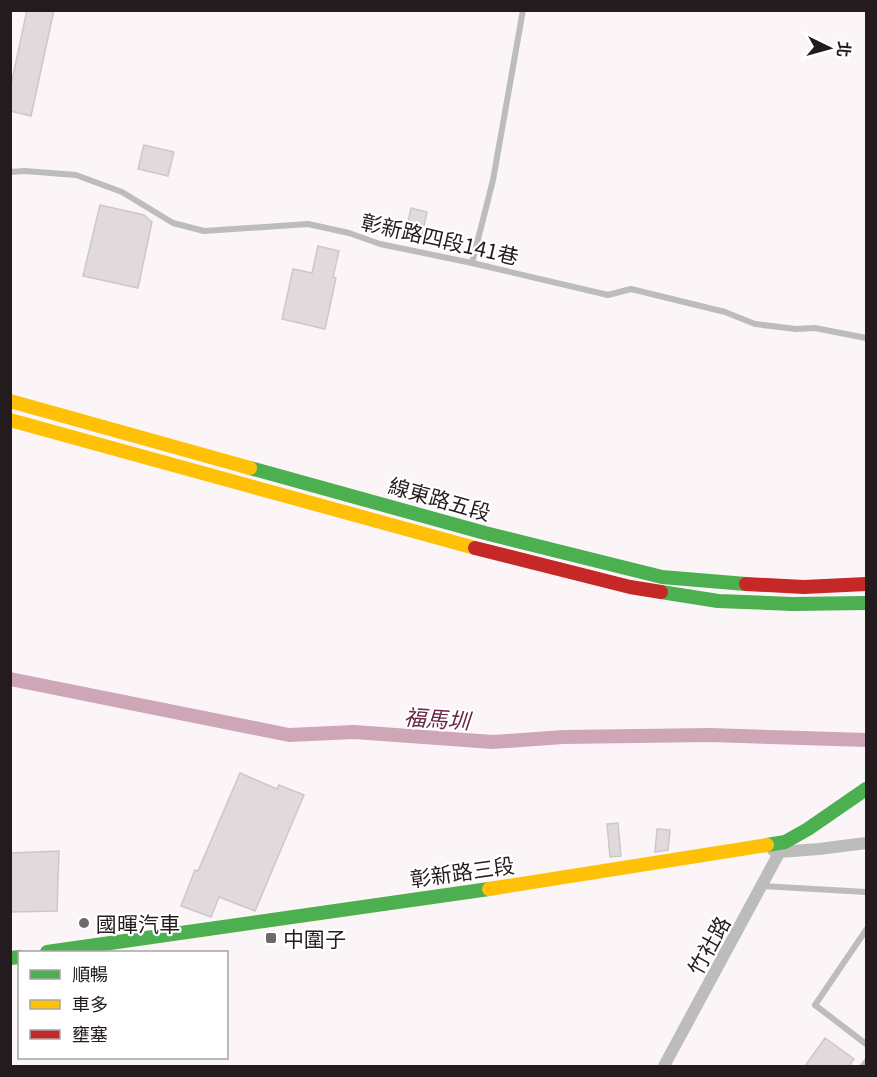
<svg xmlns="http://www.w3.org/2000/svg" width="877" height="1077" font-family="Georgia,'Noto Sans TC',serif">
  <style>
    .lines { fill: none; stroke-linecap: round; stroke-linejoin: round }
    .canal { stroke: #cea6b7; stroke-width: 14 }
    .building { fill: #e1dadd; stroke: #cec7c9; stroke-width: 1.5 }
    .lane { stroke: #bcbcba; stroke-width: 6 }
    .street { stroke: #bcbcba; stroke-width: 12 }
    .fast { stroke: #4caf50; stroke-width: 14 }
    .slow { stroke: #ffc107; stroke-width: 14 }
    .jam { stroke: #c62828; stroke-width: 14 }
    .poi-dot { fill: #6f676b; stroke: #fff; stroke-width: 2 }
    .labels { text-anchor: middle; dominant-baseline: central; stroke-width: 4.5; stroke-linejoin: round; paint-order: stroke }
    .street-label { font-size: 21px; fill: #241b1f; stroke: #fff }
    .poi-label { font-size: 21px; fill: #241b1f; stroke: #fff; text-anchor: start }
    .water-label { font-size: 22px; font-style: italic; fill: #6a2647; stroke: #fff }
  </style>
  <rect width="100%" height="100%" fill="#fbf5f7"/>
  <g class="lines">
    <path class="canal" d="M10,679L289,735L354,732L493,742L563,737L710,735L866,740"/>
  </g>
  <path class="building" d="M27,10H54L31,116L10,111V90Z
    M144,145L174,152L168,176L138,169Z
    M100,205L144,215L152,222L138,288L83,276Z
    M411,208L427,212L422,235L406,231Z
    M318,246L339,251L333,277L336,278L325,329L282,319L293,269L312,273Z
    M240,773L277,789L279,785L304,795L255,911L219,897L211,917L181,906L195,870L198,871Z
    M618,823L621,856L610,857L607,824Z
    M657,829L670,830L668,850L655,852Z
    M59,851L57,911L10,912V853Z
    M825,1038L854,1059L849,1066H805Z"/>
  <g class="lines">
    <path class="lane" d="M10,172L25,171L76,175L122,192L173,223L204,231L308,224L349,233L380,244L472,263L608,295L631,289L725,312L755,324L796,329L815,328L866,338
      M472,263L493,180L523,10
      M762,886L866,892
      M866,930L815,1005L866,1044
      M863,1066L866,1062"/>
    <path class="street" d="M773,850L779,852L819,849L866,843
      M664,1066L785,842"/>
    <path class="fast" d="M250,468L485,533L662,577L746,584
      M661,592L718,601L792,604L866,603
      M767,845L785,842L808,829L866,789
      M47,952L489,889
      M10,958L20,957"/>
    <path class="slow" d="M10,401L250,468
      M10,420L475,548
      M489,889L767,845"/>
    <path class="jam" d="M475,548L630,587L661,592
      M746,584L804,587L866,584"/>
  </g>
  <g class="poi-dot">
    <circle cx="84" cy="923" r="6"/>
    <rect x="265" y="932" width="12" height="12" rx="3"/>
  </g>
  <g class="labels">
    <g class="street-label">
      <text transform="translate(440 238) rotate(13)">彰新路四段141巷</text>
      <text transform="translate(440 498) rotate(16)">線東路五段</text>
      <text transform="translate(462 871) rotate(-8)">彰新路三段</text>
      <text transform="translate(708 945) rotate(-61)">竹社路</text>
    </g>
    <g class="poi-label">
      <text x="96" y="923">國暉汽車</text>
      <text x="283" y="938">中圍子</text>
    </g>
    <g class="water-label">
      <text transform="translate(437 717) rotate(4)">福馬圳</text>
    </g>
  </g>
  <rect width="877" height="1077" fill="none" stroke="#241b1f" stroke-width="24"/>
  <rect x="18" y="951" width="210" height="108" fill="#ffffff" stroke="#a7a4a5" stroke-width="1.5"/>
  <rect x="30" y="970" width="30" height="9" fill="#4caf50" stroke="#a7a4a5" stroke-width="1.5"/>
  <text x="72" y="981" font-size="18" fill="#241b1f">順暢</text>
  <rect x="30" y="1000" width="30" height="9" fill="#ffc107" stroke="#a7a4a5" stroke-width="1.5"/>
  <text x="72" y="1011" font-size="18" fill="#241b1f">車多</text>
  <rect x="30" y="1030" width="30" height="9" fill="#c62828" stroke="#a7a4a5" stroke-width="1.5"/>
  <text x="72" y="1041" font-size="18" fill="#241b1f">壅塞</text>
  <g transform="translate(829 48) rotate(95)" stroke="#ffffff" stroke-width="4.5" paint-order="stroke">
  <path d="M0-4.5L10 22L0 15L-10 22Z" fill="#241b1f"/>
  <text y="-9" font-size="16" font-weight="bold" text-anchor="middle" fill="#241b1f">北</text>
  </g>
</svg>
